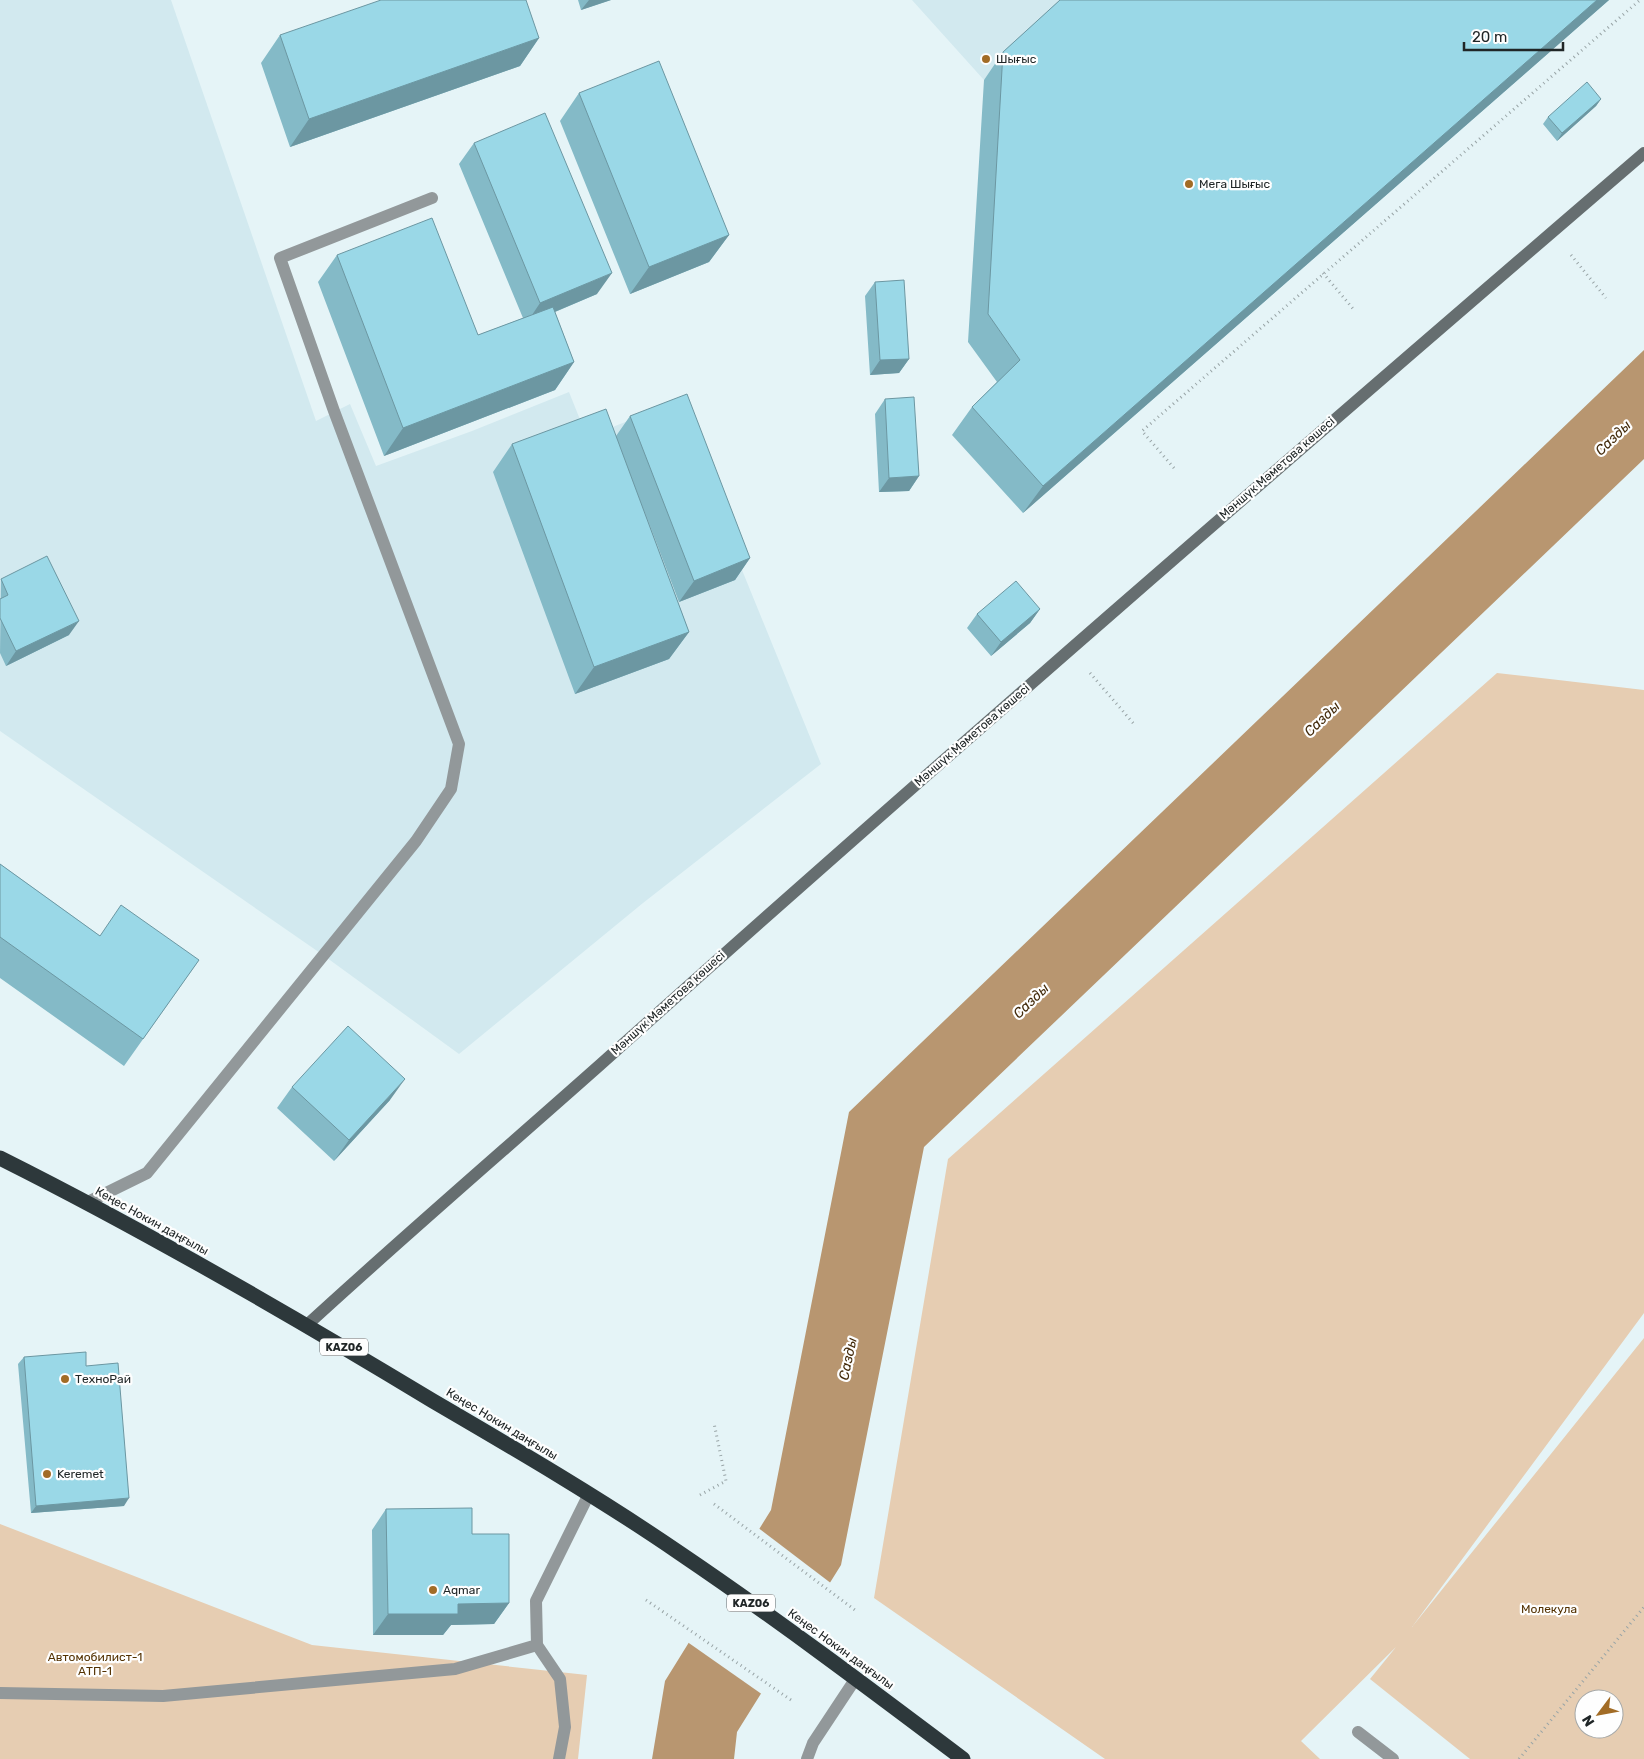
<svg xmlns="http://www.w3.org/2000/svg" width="1644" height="1759" font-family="Rubik,sans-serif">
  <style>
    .built { fill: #d2e9ef }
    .green { fill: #e6cdb2; fill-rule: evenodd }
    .water { fill: #b89670 }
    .pier { fill: #e5f4f7 }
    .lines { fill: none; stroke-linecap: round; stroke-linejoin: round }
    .path { stroke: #98a4a6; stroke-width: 3; stroke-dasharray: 1 4; stroke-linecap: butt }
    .lane { stroke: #92989a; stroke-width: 12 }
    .secondary { stroke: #666e70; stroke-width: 12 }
    .highway { stroke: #2d383b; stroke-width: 15 }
    .wall { fill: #84bac7 }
    .shaded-wall { fill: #6c97a2 }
    .building { fill: #9ad8e7; stroke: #6c97a2 }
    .poi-dot { fill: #a26c26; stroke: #fefefe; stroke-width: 2 }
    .labels { text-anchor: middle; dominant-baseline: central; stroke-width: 4.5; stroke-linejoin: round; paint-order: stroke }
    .shield { fill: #fefefe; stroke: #636768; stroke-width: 1 }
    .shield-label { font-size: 11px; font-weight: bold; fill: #202627 }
    .poi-label { font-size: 12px; fill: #202627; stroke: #fefefe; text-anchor: start }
    .street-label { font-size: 12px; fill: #202627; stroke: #fefefe }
    .park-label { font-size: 12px; fill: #533100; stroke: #fefefe }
    .water-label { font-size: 14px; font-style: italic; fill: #432a0a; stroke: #fefefe }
  </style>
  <rect width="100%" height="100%" fill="#e5f4f7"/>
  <path class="built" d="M0,0H171L316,421L350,404L376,466L472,431L569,392L587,437L674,403L821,764L643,903L459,1054L323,955L0,731Z
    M912,0H1070L984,80Z"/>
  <path class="green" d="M1497,673L1644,690V1313L1412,1627L1644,1338V1759H1470L1370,1679L1396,1647L1301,1741L1320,1759H1105L874,1598L948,1159ZM1584,1699H1614V1729H1584Z
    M0,1524L312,1645L587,1675L578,1759H0Z"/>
  <path class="water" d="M1644,350V459L924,1147L841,1565L737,1732L734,1759H652L665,1681L771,1510L849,1112Z"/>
  <path class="pier" d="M757,1527L832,1584L763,1695L686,1641Z"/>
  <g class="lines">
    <path class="path" d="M1571,255L1606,298
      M1323,273L1355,311
      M1174,468L1142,431L1640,0
      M1090,673L1134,724
      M700,1495L726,1481L714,1423
      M714,1504L855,1610
      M646,1600L791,1700
      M1519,1759L1644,1607"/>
    <path class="lane" d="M88,1202L147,1173L416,841L451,789L459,744L334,411L280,258L432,198
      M0,1693L163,1696L455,1669L537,1645
      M1358,1732L1393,1759
      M559,1759L565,1727L560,1679L537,1645L536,1601L589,1494
      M807,1759L813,1743L856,1678"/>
    <path class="secondary" d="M307,1325C404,1236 503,1151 601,1064C945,756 1294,454 1644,153"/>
    <path class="highway" d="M0,1158C148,1232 291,1315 433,1401C517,1450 601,1499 681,1554C777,1619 870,1689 963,1759"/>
  </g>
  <path class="wall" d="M578,0H611L581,10Z
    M1060,0H1609L1023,513L952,435L972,407L997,382L968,342L984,80L1003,52Z
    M280,35L539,38L520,66L290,147L261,63Z
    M579,93L729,235L709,262L630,294L560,121Z
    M1601,99L1596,106L1557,141L1543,124L1548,117Z
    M474,143L597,294L555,312L574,362L555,390L384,456L318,282L337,255L478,335L523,318L459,164Z
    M875,282L909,359L899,373L870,375L865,296Z
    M885,399L919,476L909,491L879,492L875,414Z
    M630,416L750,558L735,580L679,602L642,505L689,632L669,659L575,694L493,472L512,444L616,436Z
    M1,579L69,635L6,666L0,653Z
    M1040,609L1030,623L991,656L967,628L977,614Z
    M0,864L100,936L199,960L124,1066L0,978Z
    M292,1087L390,1100L334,1161L277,1108Z
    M24,1357L86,1366L124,1506L31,1513L18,1364Z
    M386,1509L472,1534L509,1603L494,1624L451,1625L443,1635H373L372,1530Z"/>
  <path class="shaded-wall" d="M589,0H611L581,10Z
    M1597,0H1609L1023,513L1043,486Z
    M539,38L520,66L290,147L309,119Z
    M1601,99L1596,106L1557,141L1562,133Z
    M729,235L709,262L630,294L649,267Z
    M612,273L597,294L526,324L540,303Z
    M909,359L899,373L870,375L880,360Z
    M574,362L555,390L384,456L403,428Z
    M919,476L909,491L879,492L889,478Z
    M750,558L735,580L679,602L694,581Z
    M1040,609L1030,623L991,656L1001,642Z
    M79,621L69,635L6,666L16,651Z
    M689,632L669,659L575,694L594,667Z
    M405,1079L390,1100L334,1161L349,1140Z
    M129,1498L124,1506L31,1513L36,1506Z
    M509,1603L494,1624L451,1625L443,1635H373L388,1614L458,1604Z"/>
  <path class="building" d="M381,0H526L539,38L309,119L280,35Z
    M1060,0H1597L1043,486L972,407L1020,360L988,314L1003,52Z
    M659,61L729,235L649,267L579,93Z
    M1587,82L1601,99L1562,133L1548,117Z
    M545,113L612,273L540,303L474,143Z
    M432,218L478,335L553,307L574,362L403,428L337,255Z
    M904,280L909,359L880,360L875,282Z
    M687,394L750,558L694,581L630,416Z
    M914,397L919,476L889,478L885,399Z
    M606,409L689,632L594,667L512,444Z
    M47,556L79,621L16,651L0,618V599L8,595L1,579Z
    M1016,581L1040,609L1001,642L977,614Z
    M0,864L100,936L121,905L199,960L143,1039L0,937Z
    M348,1026L405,1079L349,1140L292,1087Z
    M86,1352V1366L118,1363L129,1498L36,1506L24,1357Z
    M472,1508V1534H509V1603L458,1604V1614H388L386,1509Z"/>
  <g class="poi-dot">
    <circle cx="986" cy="59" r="5"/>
    <circle cx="1189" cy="184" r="5"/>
    <circle cx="65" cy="1379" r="5"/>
    <circle cx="47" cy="1474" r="5"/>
    <circle cx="433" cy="1590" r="5"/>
  </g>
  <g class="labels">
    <g class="shield">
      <rect x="320" y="1338.5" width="48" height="17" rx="4"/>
      <rect x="727" y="1594.5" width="48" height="17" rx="4"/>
    </g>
    <g class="shield-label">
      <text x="344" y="1347">KАZ06</text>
      <text x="751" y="1603">KАZ06</text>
    </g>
    <g class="poi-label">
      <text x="996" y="59">Шығыс</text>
      <text x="1199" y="184">Мега Шығыс</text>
      <text x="75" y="1379">ТехноРай</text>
      <text x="57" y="1474">Keremet</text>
      <text x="443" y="1590">Aqmar</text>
    </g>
    <g class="street-label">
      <text transform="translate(1277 468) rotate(-41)">Мәншүк Мәметова көшесі</text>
      <text transform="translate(972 735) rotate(-41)">Мәншүк Мәметова көшесі</text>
      <text transform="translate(668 1003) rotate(-42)">Мәншүк Мәметова көшесі</text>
      <text transform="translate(152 1221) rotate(29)">Кеңес Нокин даңғылы</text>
      <text transform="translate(502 1424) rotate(31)">Кеңес Нокин даңғылы</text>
      <text transform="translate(841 1649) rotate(36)">Кеңес Нокин даңғылы</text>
    </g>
    <g class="park-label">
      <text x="1549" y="1609">Молекула</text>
      <text x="95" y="1657">Автомобилист-1<tspan x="95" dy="14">АТП-1</tspan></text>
    </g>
    <g class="water-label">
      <text transform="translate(1613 438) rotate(-44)">Сазды</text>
      <text transform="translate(1322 719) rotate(-44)">Сазды</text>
      <text transform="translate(1031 1001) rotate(-44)">Сазды</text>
      <text transform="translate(848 1359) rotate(-78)">Сазды</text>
    </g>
  </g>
  <g transform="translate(1599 1714) rotate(238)"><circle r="24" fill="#fefefe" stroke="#a5a8a8"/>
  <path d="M0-4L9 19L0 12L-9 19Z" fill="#a26c26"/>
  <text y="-8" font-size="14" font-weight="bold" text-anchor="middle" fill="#202627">N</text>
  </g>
  <path d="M1464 42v8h99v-8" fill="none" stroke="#202627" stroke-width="2.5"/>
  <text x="1472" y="42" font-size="15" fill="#202627" stroke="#fefefe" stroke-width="4" paint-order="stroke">20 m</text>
</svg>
